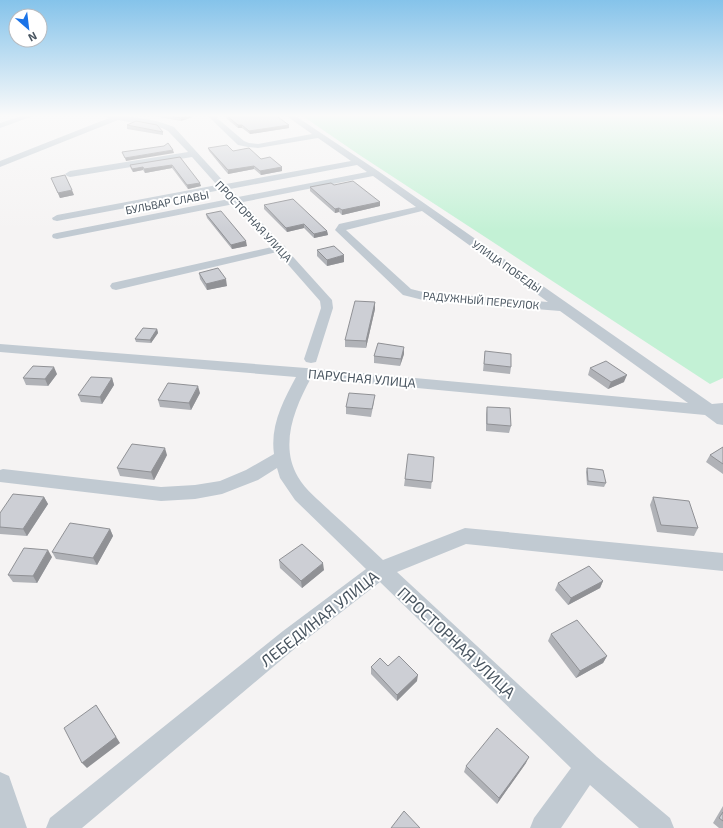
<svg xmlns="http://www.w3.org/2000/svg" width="723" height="828" font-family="'Exo 2',sans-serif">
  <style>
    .green { fill: #c3f1d5 }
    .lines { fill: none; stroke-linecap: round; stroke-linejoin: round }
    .minor { fill: #c1cad2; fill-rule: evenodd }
    .wall { fill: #b0b2b7 }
    .shaded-wall { fill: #909195 }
    .building { fill: #cdcfd5; stroke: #909195 }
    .labels { text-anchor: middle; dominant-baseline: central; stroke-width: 4; stroke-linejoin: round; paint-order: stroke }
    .far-street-label { font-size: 11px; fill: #4a5661; stroke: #fff }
    .street-label { font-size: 13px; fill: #4a5661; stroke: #fff }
    .near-street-label { font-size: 16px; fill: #4a5661; stroke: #fff }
  </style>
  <rect width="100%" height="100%" fill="#f5f3f3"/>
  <path class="green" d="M301,115H714L723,118V378L710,384L361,156Z"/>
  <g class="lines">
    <path class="minor" d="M25,115H36L0,128V123Z
      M100,115C123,115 153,118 174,127L226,184L351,161L318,138L258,148L248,147L238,145L209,117L211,115H219L217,118L244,141L249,143L258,144L312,134L285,115H294L378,171L712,404L723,403V425L717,424L705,415L311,378C295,407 279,445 298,477C306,491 320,501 331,512C349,528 366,544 383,560L465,528L723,553V571L466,544L397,572L597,757L670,818L674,828H639L590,785L561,828H530L534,818L571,768L380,582L299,645L82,828H46L50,818L283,631L366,569L295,500L280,478L277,468L258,480L222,494L195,499L161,501L0,482V470L3,469L161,487L195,485L220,481L246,470L274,454C270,426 283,401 296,377L0,352V344L306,368L688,403L560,311L423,300L403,295L335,230L339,224L416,207L373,176L243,202L282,245L285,246L286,249L332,300L333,308L316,362L311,363L306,362L304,359L321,308L320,301L277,252L116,290L112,289L110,286L112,283L272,247L234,204L57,239L53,238L52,236L53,234L57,233L229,199L221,190L57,221L53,220L52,218L57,215L217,185L192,157L70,177L67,176L65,174L70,171L188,152L168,131L162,128L118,120L0,167V161L109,118ZM357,165L367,172L238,197L230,189ZM422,211L548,302L423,292L411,289L346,230Z
      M0,772L9,776L27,828H0Z"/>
  </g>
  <path class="wall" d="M154,115H193V117L181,121L154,116Z
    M226,115L289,125V128L250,134L242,128H238L226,118Z
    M127,125L163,132V135L127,129Z
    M208,148L233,151L261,159L282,167V171L261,175L254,169L228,174L209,151Z
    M180,157L201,186L188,189L172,168L145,173L143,170L133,172L131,169L130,165Z
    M51,178L74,195L60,198Z
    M334,185L380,202V206L342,215L339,212L335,213L310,191V187Z
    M264,205L327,231L328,235L314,238L304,228L287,232L264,209Z
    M206,214L247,246L232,249L207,218Z
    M317,250L344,262L327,266L317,256Z
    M199,273L227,286L207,290L200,279Z
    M375,302V309L366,348L345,347V340Z
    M157,329L158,333L151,343L136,342L135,339Z
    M485,351L511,367L510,374L483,371Z
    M404,354L400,366L374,363V356Z
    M590,368L624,382L608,389L588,375Z
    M57,374L48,386L26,385L23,378Z
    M112,378L114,385L102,404L81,402L78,395Z
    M200,393L191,410L160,407L158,400Z
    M374,402L371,417L346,414V407Z
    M487,407L511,426L509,433L486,431V414Z
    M723,447V474L706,462L710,455Z
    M167,455L154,480L120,476L117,468Z
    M434,457L431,489L404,486L405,479Z
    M587,468L606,483L604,487L587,485L586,472Z
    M44,497L48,504L27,536L0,534V513Z
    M653,497L698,528L694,536L657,532L650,505Z
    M110,529L113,536L97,565L56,559L52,552Z
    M52,557L37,583L13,582L8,575Z
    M279,560L324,570L302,588L280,568Z
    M603,581L600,588L568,605L555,590L558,583Z
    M551,634L607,656L603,663L576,678L548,641Z
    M388,666L417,681L397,701L371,674V667Z
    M526,763L497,804L464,772L466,766Z
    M723,806V828H719L713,823Z"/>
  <path class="shaded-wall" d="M189,115H193V117L181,121V118Z
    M238,125H242V128H238Z
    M289,125V128L250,134L249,131Z
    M173,150L174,153L126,161L125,158Z
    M172,165V168L145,173L144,169Z
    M254,166V169L228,174V170Z
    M143,167V170L133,172L132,169Z
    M282,167V171L261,175L260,171Z
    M200,183L201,186L188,189L187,185Z
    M72,190L74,195L60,198L58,193Z
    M380,202V206L342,215V210Z
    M339,208V212L335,213V209Z
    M304,224V228L287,232L286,228Z
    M327,231L328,235L314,238V234Z
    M246,241L247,246L232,249L231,245Z
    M344,255V262L327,266V260Z
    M226,279L227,286L207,290L206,284Z
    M375,302V309L366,348V341Z
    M157,329L158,333L151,343L150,340Z
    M404,347V354L400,366L401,359Z
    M54,367L57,374L48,386L45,379Z
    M627,375L624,382L608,389L611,382Z
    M112,378L114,385L102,404L100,397Z
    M198,386L200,393L191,410L189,403Z
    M165,448L167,455L154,480L151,472Z
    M44,497L48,504L27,536L23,529Z
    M110,529L113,536L97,565L93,558Z
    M48,550L52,557L37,583L33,576Z
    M323,563L324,570L302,588L301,581Z
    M603,581L600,588L568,605L571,598Z
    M607,656L603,663L576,678L580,671Z
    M418,675L417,681L397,701V695Z
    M96,705L120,743L87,768L82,763Z
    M529,757L526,763L497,804L499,798Z"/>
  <path class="building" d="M165,115H189L181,118Z
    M226,115H275L289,125L249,131L242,125H238Z
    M136,121L157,125L163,132L127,125Z
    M168,143L173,150L125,158L122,152L164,146Z
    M227,145L233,151L249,148L261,159L270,157L282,167L260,171L254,166L228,170L208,148Z
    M180,157L200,183L187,185L172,165L144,169L143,167L132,169L130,165Z
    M65,175L72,190L58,193L51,178Z
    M353,181L380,202L342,210L339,208L335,209L310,187L331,183L334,185Z
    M293,199L327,231L314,234L304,224L286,228L264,205Z
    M221,211L246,241L231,245L206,214Z
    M334,246L344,255L327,260L317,250Z
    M218,268L226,279L206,284L199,273Z
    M355,301L375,302L366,341L345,340Z
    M143,328L157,329L150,340L135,339Z
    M378,343L404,347L401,359L374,356Z
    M485,351L511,354V367L484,364Z
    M606,361L627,375L611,382L590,368Z
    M33,366L54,367L45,379L23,378Z
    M91,377L112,378L100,397L78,395Z
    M168,383L198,386L189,403L158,400Z
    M349,393L375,395L372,409L346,407Z
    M487,407L510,408L511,426L487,424Z
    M132,444L165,448L151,472L117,468Z
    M723,447V464L710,455Z
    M408,454L434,457L432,482L405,479Z
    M587,468L603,470L606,483L588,481Z
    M13,494L44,497L23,529L0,527V513Z
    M653,497L689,501L698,528L661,525Z
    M70,523L110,529L93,558L52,552Z
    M302,544L323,563L301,581L279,560Z
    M24,548L48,550L33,576L8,575Z
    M589,566L603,581L571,598L558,583Z
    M577,620L607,656L580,671L551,634Z
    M399,656L418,675L397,695L371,667L380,658L388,666Z
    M96,705L116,737L82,763L64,728Z
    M497,728L529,757L499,798L466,766Z
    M404,811L420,828H391Z
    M723,812V821L719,818Z"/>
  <linearGradient id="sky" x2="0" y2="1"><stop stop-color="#85c3ea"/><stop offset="0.5" stop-color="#fafafa"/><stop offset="1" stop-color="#fafafa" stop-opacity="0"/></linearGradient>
  <rect width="723" height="231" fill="url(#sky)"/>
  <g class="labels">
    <g class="far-street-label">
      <text transform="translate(167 202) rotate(-11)">БУЛЬВАР СЛАВЫ</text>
      <text transform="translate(254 221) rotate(47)">ПРОСТОРНАЯ УЛИЦА</text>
      <text transform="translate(507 266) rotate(35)">УЛИЦА ПОБЕДЫ</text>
      <text transform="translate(481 300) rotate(5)">РАДУЖНЫЙ ПЕРЕУЛОК</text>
    </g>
    <g class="street-label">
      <text transform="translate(362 378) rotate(5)">ПАРУСНАЯ УЛИЦА</text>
    </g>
    <g class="near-street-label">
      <text transform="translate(319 618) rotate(-38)">ЛЕБЕДИНАЯ УЛИЦА</text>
      <text transform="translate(457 642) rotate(43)">ПРОСТОРНАЯ УЛИЦА</text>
    </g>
  </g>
  <g transform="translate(28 28) rotate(152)"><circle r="19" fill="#ffffff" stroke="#b7bbc0"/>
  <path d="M0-3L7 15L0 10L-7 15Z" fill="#1a73e8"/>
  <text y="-6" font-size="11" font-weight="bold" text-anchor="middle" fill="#4a5661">N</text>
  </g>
</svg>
